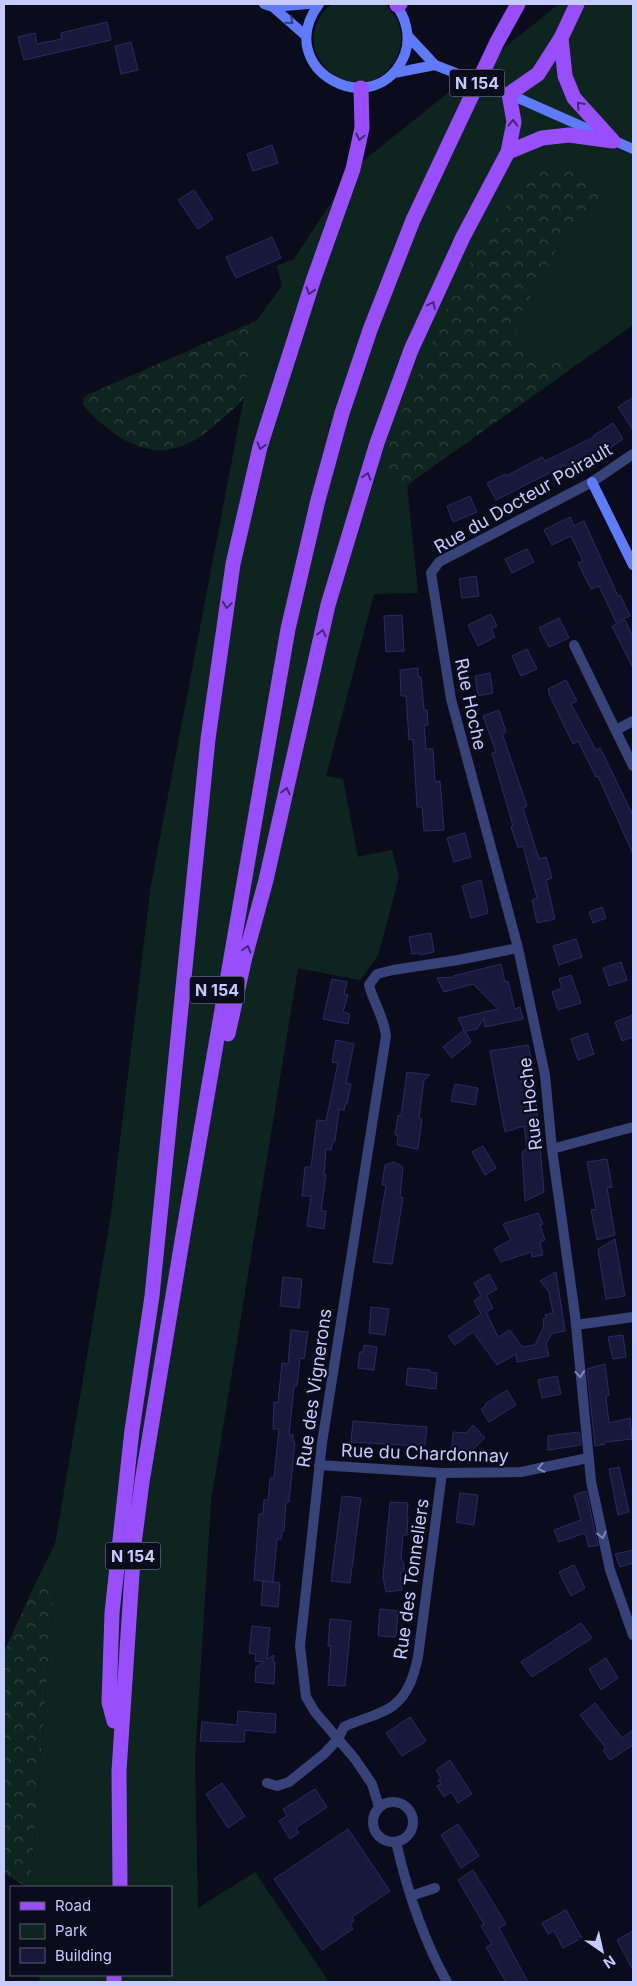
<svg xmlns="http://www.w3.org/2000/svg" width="637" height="1986" font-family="Inter,sans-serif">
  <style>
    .green { fill: #0e251f }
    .forest { fill: url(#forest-crowns) }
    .building { fill: #18183b; stroke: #2a2a67 }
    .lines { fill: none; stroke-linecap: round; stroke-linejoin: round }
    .street { stroke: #374279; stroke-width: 10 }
    .secondary { stroke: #5f7bfc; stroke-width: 10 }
    .primary { stroke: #984ffb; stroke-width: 15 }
    .oneway { stroke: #313e80 }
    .oneway2 { stroke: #432775 }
    .oneway3 { stroke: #7e86bc }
    .labels { text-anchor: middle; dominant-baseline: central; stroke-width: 4.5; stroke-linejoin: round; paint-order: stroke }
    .shield { fill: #0b0c1b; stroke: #8e92ba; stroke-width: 1 }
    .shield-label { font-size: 16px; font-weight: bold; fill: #c6cbfe }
    .street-label { font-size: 18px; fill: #c6cbfe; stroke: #0b0c1b }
  </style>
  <defs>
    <pattern id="forest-crowns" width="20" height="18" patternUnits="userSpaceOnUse" patternTransform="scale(1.25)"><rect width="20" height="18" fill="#0e251f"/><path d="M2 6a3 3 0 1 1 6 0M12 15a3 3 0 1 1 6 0" fill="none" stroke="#304341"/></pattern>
  </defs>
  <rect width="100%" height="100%" fill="#0b0c1b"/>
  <path class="green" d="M332,4H384C430,42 374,109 331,73C322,65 316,57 314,44C312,29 319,13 332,4Z
    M559,4H633V325L407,484L418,593L374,594L326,776L343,779L358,857L392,850L399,877L378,956L360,980L298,968L211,1501L195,1759L198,1908L255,1872L329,1982H40L39,1975H171V1887H30L54,1589L37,1580L55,1544L111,1215L151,885L244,397L256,321L282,286L277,266L294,259L353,169Z"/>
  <path class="forest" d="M542,166H581L597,187L599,197L560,242L513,328L527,358L560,360L568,371L407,485L387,483L385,452L453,294L499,214Z
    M256,321C253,340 250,359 247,378C246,383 247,391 244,397C241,404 224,417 217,423C168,470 124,450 83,405V399L87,395Z
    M37,1580L54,1589L30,1887H26L4,1873V1652Z"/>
  <path class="building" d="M107,22L111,40L24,60L18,37L35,33L37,44L62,39L61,33Z
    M131,42L138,70L121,74L115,46Z
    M272,145L278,163L253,171L247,154Z
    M194,190L213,219L198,229L178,200Z
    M272,237L281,258L236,278L226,257Z
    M633,397V430L618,407Z
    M613,423L623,439L598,456L567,471L565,465L496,500L487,483L505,474L506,476L542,457L545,461L594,437L593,436Z
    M470,496L477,512L453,522L447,506Z
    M570,517L574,526L584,521L618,596L620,595L630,616L616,622L599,586L591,589L578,563L583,561L571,536L552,545L544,530Z
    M527,549L534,562L512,573L505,559Z
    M476,576L479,596L462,598L459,579Z
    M491,614L497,626L491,629L495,637L478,646L468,625Z
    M402,615L404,651L386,652L384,616Z
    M559,618L569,638L549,647L539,628Z
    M625,620L633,637V668L612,626Z
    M527,649L537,669L521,676L512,656Z
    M418,668V677H421L424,710H427L428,725H424L426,749H433L435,782L440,781L444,830L424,831L422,807H417L413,739L409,740L406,696H401L400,670Z
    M490,673L493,693L478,696L475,676Z
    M566,680L577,701L571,704L596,750L600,748L633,815V854L598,776L596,777L578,741L573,744L549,694L548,689Z
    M499,710L506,732L502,733L527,806L523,808L539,859L546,857L552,878L546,880L555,919L537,923L532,900L537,898L523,846L518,848L511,827L513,826L492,753L496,752L483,716Z
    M465,833L471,857L454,862L447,838Z
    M481,880L488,913L471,918L462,886Z
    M602,907L606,918L593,923L589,912Z
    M431,933L434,952L420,955L419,953L412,954L409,937Z
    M576,939L582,957L559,965L553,946Z
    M621,962L627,980L609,986L603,968Z
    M501,964L505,982L508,981L515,1009L520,1007L523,1019L485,1027L484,1018L477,1029L465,1031L471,1042L452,1058L443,1047L464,1030L458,1018L498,1009L473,984L444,992L437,978L454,977L453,976Z
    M571,975L581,1003L558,1010L552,992L562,988L559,979Z
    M332,979L347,982L344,994L348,995L343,1012L350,1014L348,1024L323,1019Z
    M633,1015V1037L622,1041L615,1022Z
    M587,1033L594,1054L578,1060L571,1039Z
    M336,1040L354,1044L346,1083L351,1084L347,1104H345L344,1110L339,1109L335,1141H333L331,1150L326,1149L324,1175H326L321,1211H326L324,1229L307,1226L311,1196H302L305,1167H311L317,1120L326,1121L338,1063L332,1062Z
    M528,1045L535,1075L534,1076L544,1192L525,1201L522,1152L527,1149L524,1126L505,1132L490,1051Z
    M407,1072L430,1075L424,1080L419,1118L422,1119L418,1149L397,1145L398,1135H395L398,1115L401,1116Z
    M455,1084L478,1088L475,1105L451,1101Z
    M483,1146L496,1168L485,1175L472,1152Z
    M607,1159L612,1187L607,1188L615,1235L597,1240L591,1210L596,1209L587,1162Z
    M394,1162L403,1167L400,1197L403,1198L392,1264L373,1262L386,1185H382L385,1165Z
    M538,1213L543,1224L540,1225L545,1240L540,1242L543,1255L532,1257L531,1252L501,1262L494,1249L511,1240L503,1224Z
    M615,1239L625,1296L606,1299L598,1249Z
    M556,1272L565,1331L553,1333L546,1343L549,1356L517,1362L516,1354L497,1365L473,1332L455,1345L448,1336L481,1314L474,1301L481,1296L474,1283L489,1274L497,1289L486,1295L493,1308L486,1312L498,1337L510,1330L522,1347L535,1345L544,1326L543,1319L546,1318L545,1315L553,1313L549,1292L540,1281Z
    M283,1277L302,1279L299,1308L280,1306Z
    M371,1307L389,1309L385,1335L369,1333Z
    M291,1330L308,1332L304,1359L300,1358L297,1386H294L289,1435H293V1441L295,1442L289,1502H286L284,1531H282L281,1539H277L273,1582L254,1580L259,1514H263L264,1500H268L270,1478H274L279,1429H273L274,1402L278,1403L282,1363L288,1364Z
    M623,1335L626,1357L613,1359L608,1337Z
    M364,1345L377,1347L374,1370L358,1368L360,1352H363Z
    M605,1364L609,1395L606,1397L609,1423L630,1418L632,1439L605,1442V1444L595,1446L587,1369Z
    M408,1368L430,1370V1372L437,1373L436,1389L406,1385Z
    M557,1376L561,1394L542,1398L538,1380Z
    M507,1390L516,1405L489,1422L481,1409L486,1406L485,1404Z
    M353,1421L427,1427L425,1445L418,1444L417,1446L351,1442Z
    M473,1425L485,1438L472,1450L452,1448L453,1432L466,1433Z
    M579,1432L581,1445L548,1450V1436Z
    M619,1467L629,1512L618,1515L609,1469Z
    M586,1491L598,1545L589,1547L585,1533L559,1542L554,1530L581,1520L574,1495Z
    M460,1493L478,1495L474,1525L456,1522Z
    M342,1496L361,1498L350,1583L331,1581Z
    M390,1502L408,1503L407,1516H408L407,1535H403L401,1559L404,1563V1570L400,1574L402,1590L386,1592L383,1577Z
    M633,1550V1563L620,1567L615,1554Z
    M574,1565L585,1588L571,1596L559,1572Z
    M263,1581L280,1583L278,1607L261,1605Z
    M380,1609L398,1611L396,1637L378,1636Z
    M330,1619L351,1621L345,1686L328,1685L331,1646H328Z
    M581,1623L592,1638L532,1677L521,1662Z
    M252,1626L270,1628L267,1659L274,1655L273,1662H275L274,1684L255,1682L256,1667L264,1662L255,1661L256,1654L249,1653Z
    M606,1658L618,1678L601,1690L589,1669Z
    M595,1703L622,1738L633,1730V1745L610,1760L603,1750L606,1748L580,1715Z
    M238,1711L276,1714L275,1733L245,1730L244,1742L200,1741L202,1722L237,1725Z
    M410,1717L426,1741L402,1756L386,1733Z
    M450,1760L472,1794L458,1803L451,1792L444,1797L437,1786L441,1784L438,1780L441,1778L436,1770Z
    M222,1783L245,1816L228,1828L206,1794Z
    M315,1789L327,1807L296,1828L299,1833L290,1839L279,1821L287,1816L283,1809Z
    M458,1824L479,1856L461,1868L441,1835Z
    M348,1829L390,1891L352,1917L354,1921L350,1924L353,1929L322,1950L274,1879Z
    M473,1870L506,1924L499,1928L528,1982H506L486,1947L492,1944L481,1926L484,1924L458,1880Z
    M566,1910L582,1938L563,1948L554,1931L548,1934L542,1923Z
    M633,1931V1970L617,1940Z"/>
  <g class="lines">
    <path class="street" d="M633,454L592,482L439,562L431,573L451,699L518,948L545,1075L552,1149L575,1315L591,1481L610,1570L633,1635
      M574,645L633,766
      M616,730L633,721
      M552,1149L633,1127
      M576,1325L633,1317
      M319,1465L442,1473L521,1472L588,1458
      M267,1783L277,1786L289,1782L324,1754L338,1739L344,1727C357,1720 384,1714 394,1705C409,1693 414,1675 418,1657L442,1473
      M373 1822a20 20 0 1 1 40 0a20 20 0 1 1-40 0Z
      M379,1807L372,1784L355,1759L315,1712L306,1697L300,1646L322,1443L386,1036C384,1017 374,1004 369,985L377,974L393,970L458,960L518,948
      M396,1842C407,1890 423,1939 447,1982
      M411,1896L435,1888"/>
    <path class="secondary" d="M264,4L273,7L306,36
      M319,4C270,70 377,126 405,54C411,37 406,17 395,4
      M273,7L308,4
      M408,36L435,65L509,94L633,149
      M394,73L435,65
      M592,482L633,565"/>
    <path class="primary" d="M397,5L400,4
      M561,38L565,76L574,98L613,141
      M508,152L542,138L569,135L613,141
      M228,1034L245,957L266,880L328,605L353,522L377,443L411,350L463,237L508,152L514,122L509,94L538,74L561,38L577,4
      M114,1721L109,1702L112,1613L132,1430L152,1296L208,739L233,564L260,447L313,281L353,169L362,128L361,88
      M120,1887L119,1771L134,1544L142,1482L184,1229L288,629L318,500L342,413L370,330L413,220L497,42L518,4
      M114,1975V1982"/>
  </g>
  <defs><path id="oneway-chevron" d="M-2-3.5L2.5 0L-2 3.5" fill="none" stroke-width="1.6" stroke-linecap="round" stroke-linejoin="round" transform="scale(1.25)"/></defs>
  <use class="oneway" href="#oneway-chevron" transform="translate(290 21) rotate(41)"/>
  <g class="oneway2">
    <use href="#oneway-chevron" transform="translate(580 105) rotate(-132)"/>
    <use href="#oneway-chevron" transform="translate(513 123) rotate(-89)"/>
    <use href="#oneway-chevron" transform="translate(360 137) rotate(103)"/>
    <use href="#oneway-chevron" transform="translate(310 291) rotate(107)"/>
    <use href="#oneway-chevron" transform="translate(432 305) rotate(-65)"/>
    <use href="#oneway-chevron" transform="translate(261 446) rotate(106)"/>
    <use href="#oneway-chevron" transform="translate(367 476) rotate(-73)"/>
    <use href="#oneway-chevron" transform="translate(227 605) rotate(98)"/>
    <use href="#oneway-chevron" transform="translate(322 633) rotate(-77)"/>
    <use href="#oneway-chevron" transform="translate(286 791) rotate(-77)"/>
    <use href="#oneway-chevron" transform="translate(247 949) rotate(-75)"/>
  </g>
  <g class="oneway3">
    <use href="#oneway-chevron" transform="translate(580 1374) rotate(85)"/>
    <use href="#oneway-chevron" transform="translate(541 1468) rotate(168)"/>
    <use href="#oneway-chevron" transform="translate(602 1535) rotate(78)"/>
  </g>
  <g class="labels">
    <g class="shield">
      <rect x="449.5" y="69.5" width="55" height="27" rx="4"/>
      <rect x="189.5" y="976.5" width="55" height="27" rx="4"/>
      <rect x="105.5" y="1542.5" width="55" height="27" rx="4"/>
    </g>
    <g class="shield-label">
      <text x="477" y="83">N 154</text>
      <text x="217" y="990">N 154</text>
      <text x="133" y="1556">N 154</text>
    </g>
    <g class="street-label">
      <text transform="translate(523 498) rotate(-30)">Rue du Docteur Poirault</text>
      <text transform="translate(471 704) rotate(78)">Rue Hoche</text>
      <text transform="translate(530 1104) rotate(-97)">Rue Hoche</text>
      <text transform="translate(314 1388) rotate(-82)">Rue des Vignerons</text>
      <text transform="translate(425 1453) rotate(2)">Rue du Chardonnay</text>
      <text transform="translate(411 1579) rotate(-82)">Rue des Tonneliers</text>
    </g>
  </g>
  <rect width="637" height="1986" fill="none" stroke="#c6cbfe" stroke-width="10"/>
  <rect x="10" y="1886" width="162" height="90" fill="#0b0c1b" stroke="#565876"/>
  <rect x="20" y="1902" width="25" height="8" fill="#984ffb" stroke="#565876"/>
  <text x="55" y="1911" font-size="15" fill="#c6cbfe">Road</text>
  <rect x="20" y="1924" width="25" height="15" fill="#0e251f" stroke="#565876"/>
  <text x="55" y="1936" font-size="15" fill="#c6cbfe">Park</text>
  <rect x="20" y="1948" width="25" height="15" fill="#18183b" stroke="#565876"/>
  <text x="55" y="1961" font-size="15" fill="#c6cbfe">Building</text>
  <g transform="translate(602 1951) rotate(146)" stroke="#0b0c1b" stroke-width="4" paint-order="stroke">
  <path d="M0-4L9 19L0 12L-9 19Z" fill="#c6cbfe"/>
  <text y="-8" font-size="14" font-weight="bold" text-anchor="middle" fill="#c6cbfe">N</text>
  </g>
</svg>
